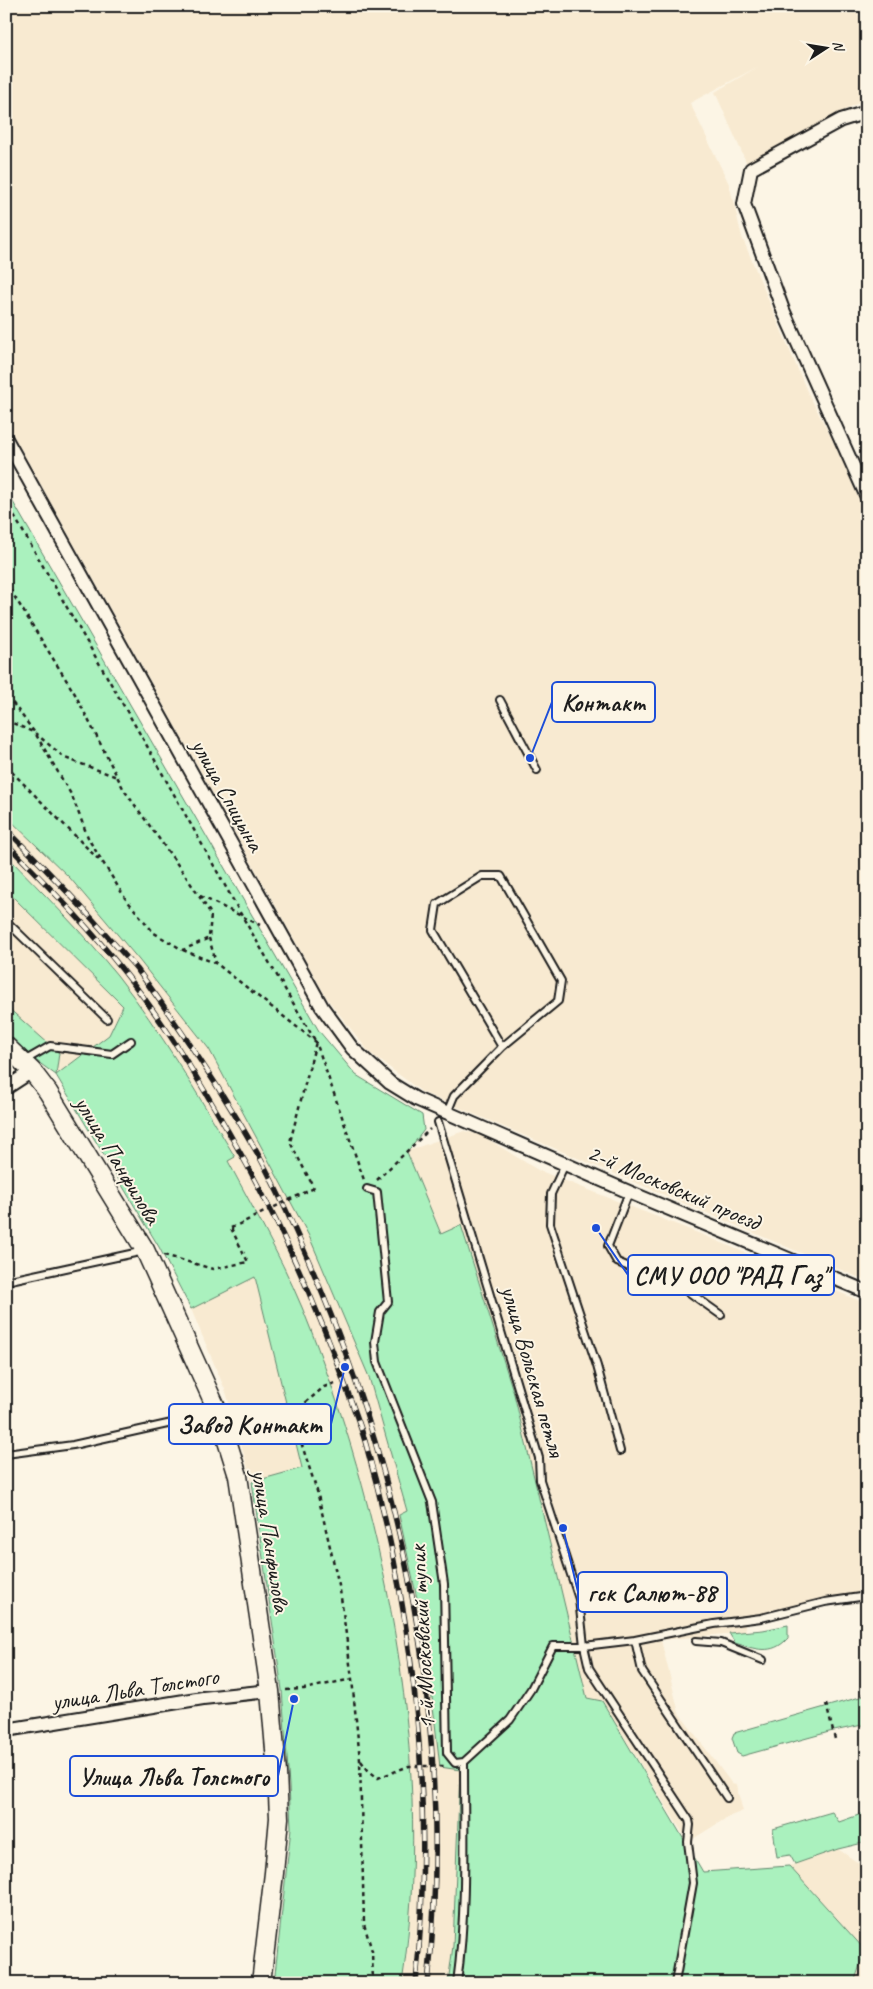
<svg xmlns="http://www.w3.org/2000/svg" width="873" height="1989" font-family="Caveat,sans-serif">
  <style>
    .built { fill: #f8ead1 }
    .green { fill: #aaf1be; stroke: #63866d }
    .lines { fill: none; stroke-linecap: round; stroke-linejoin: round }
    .service-casing { stroke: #1c1c1c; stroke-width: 10 }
    .minor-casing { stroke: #1c1c1c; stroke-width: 16 }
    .secondary-casing { stroke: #1c1c1c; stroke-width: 21 }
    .path { stroke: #1c1c1c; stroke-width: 2.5; stroke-dasharray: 4 4; stroke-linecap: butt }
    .service { stroke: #fcf5e5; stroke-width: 6 }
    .minor { stroke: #fcf5e5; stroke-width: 12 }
    .secondary { stroke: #fcf5e5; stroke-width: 18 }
    .rail-casing { stroke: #1c1c1c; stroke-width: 5.5 }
    .rail { stroke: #fcf5e5; stroke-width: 4; stroke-dasharray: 11; stroke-linecap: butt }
    .path-bridge { stroke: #1c1c1c; stroke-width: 2.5; stroke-dasharray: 4 4; stroke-linecap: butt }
    .labels { text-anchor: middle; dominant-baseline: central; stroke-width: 4; stroke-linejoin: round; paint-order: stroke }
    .street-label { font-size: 24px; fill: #1c1c1c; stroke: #fcf5e5 }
    .leader { fill: none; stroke: #1d4ed8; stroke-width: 2 }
    .callout-dot { fill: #1d4ed8; stroke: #fcf5e5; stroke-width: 2 }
    .callout { fill: #fcf5e5; stroke: #1d4ed8; stroke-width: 2 }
    .callout-label { font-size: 25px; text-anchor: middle; font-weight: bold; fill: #1c1c1c }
  </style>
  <rect width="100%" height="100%" fill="#fcf5e5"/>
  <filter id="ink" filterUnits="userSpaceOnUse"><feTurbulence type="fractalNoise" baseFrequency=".02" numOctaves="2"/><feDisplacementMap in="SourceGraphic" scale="10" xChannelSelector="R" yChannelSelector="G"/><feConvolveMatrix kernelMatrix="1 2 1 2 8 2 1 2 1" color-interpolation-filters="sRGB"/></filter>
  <g filter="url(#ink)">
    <path class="built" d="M6,6H867V9L858,14L867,31V98L747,164L715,92L759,66L690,103L729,184L742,237L806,389L834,443L867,516V1281L422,1092L369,1052L328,1000L6,422Z
      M6,816L70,878L139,960L209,1049L309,1236L369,1377L407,1511L399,1515L425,1636L460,1770L453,1946L448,1983H402L409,1940L412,1810L408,1735L395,1636L378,1546L282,1262L228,1160L235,1156L182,1068L52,902L6,855Z
      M6,890L123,1006L109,1035L56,1075L58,1053L6,1006Z
      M464,1131L481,1135L538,1170L703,1235L867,1304V1596L833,1600L745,1625L746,1632L661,1640L679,1713L732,1784L736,1785L743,1811L728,1817L688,1842L602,1701L587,1698L514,1394L461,1225L441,1234L407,1151Z
      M255,1277L302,1468L252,1482L226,1392L191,1309Z
      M838,1849L867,1869V1983H854L865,1950L789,1866Z"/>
    <path class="green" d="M6,490L319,1031L356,1075L422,1115L424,1130L407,1152L441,1234L461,1225L514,1394L587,1698L602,1701L703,1872L789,1866L865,1950L854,1983H448L453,1946L460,1770L440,1767L425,1636L399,1515L407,1511L369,1377L309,1236L209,1049L139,960L70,878L6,816Z
      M6,855C44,894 83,933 117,975C161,1031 198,1095 235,1157L228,1161C257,1216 289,1271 311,1330C388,1528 435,1771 402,1983H274L291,1828L289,1785L282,1690L252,1482L302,1468L255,1277L191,1309L159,1247L56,1075L34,1059L6,1032V1006L59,1053L56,1075L109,1035L123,1006L6,890Z
      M788,1625V1638C772,1656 755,1649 735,1643L729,1633L763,1630Z
      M867,1695V1724L829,1732L742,1756L737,1753L732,1738L734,1733Z
      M832,1812L839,1822L867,1812V1842L838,1849L795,1864L790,1855L777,1857L773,1829Z"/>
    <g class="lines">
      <defs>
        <path id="service" d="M500,700L537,770
          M6,921L107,1019
          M24,1061L50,1046L112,1054L131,1041
          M447,1113L454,1096L502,1047L433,930L437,904L482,876H501L561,981L558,1001L502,1047
          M438,1122L539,1458L540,1480L579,1599L584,1646L635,1640L714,1624L761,1618L825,1602L867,1596
          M565,1164L551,1194L550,1224L597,1366L620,1451
          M367,1189L377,1192L388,1302L380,1312L375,1342L377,1362L432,1502L444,1584L447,1753L455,1763L464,1762
          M629,1192L608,1246L617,1262L686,1290L721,1315
          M6,1281L144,1251
          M6,1454L73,1445L217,1413
          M635,1640L642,1671L727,1798
          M696,1641L721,1643L763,1660
          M457,1983C467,1910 464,1836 464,1762L510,1720L531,1689L553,1646H584L589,1668L689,1820L690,1825L688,1842L693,1883L675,1983"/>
        <path id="minor" d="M867,112L841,120L751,169L744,204L783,310L867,497
          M6,439L322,1007L352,1048L390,1083L416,1099L629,1192L867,1292
          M6,1088L32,1071
          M6,1730L203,1698L270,1691"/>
        <path id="secondary" d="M6,1046L32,1071L48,1092L145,1250L218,1412L238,1476L270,1691L277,1773L279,1818L274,1873L261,1983"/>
      </defs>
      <use href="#service" class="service-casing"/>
      <use href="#minor" class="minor-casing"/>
      <use href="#secondary" class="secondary-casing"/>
      <path class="path" d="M6,502L147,746L242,916L316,1042L290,1142L314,1188
        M6,583L75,694L124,790L183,872L211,914L209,938L183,950L154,933L125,898L89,840L72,796L35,733L6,694
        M6,720L35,733L65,758L117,777
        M6,766L102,863
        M200,896L260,925
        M209,938L216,963
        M183,950L217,964L316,1042L364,1180
        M377,1180L430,1129
        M164,1255L213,1269L248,1262L231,1228
        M335,1383L324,1387L304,1404L296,1420L298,1433L317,1491L340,1590L352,1679L360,1760L364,1924L372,1951L373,1983
        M286,1690L304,1689L352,1679
        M863,1693L867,1710
        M826,1704L835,1739
        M361,1761L368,1770L378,1778L409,1766H444"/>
      <use href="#service" class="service"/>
      <use href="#minor" class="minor"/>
      <use href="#secondary" class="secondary"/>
      <defs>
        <path id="rail" d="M6,829C39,862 72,896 103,931C114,944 126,956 137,969C181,1029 222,1091 259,1156C283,1200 304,1249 323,1295C412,1511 453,1750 428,1983
          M6,843C47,885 89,927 125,973C164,1022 197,1077 228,1131C274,1211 313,1295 344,1382C351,1401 359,1421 365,1441C415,1617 434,1801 416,1983"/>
      </defs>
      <use href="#rail" class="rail-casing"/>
      <use href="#rail" class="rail"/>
      <path class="path-bridge" d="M231,1228L314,1188"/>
    </g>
  </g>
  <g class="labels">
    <g class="street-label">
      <text transform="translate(228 795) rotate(61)">улица Спицына</text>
      <text transform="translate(118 1160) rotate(59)">улица Панфилова</text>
      <text transform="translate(674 1187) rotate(23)">2-й Московский проезд</text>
      <text transform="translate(533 1371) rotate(74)">улица Вольская петля</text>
      <text transform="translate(271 1541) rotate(81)">улица Панфилова</text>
      <text transform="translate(422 1637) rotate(-93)">1-й Московский тупик</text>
      <text transform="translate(135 1689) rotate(-9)">улица Льва Толстого</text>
    </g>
  </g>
  <path class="leader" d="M530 758L552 702M596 1228L628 1275M345 1367L331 1424M563 1528L578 1592M294 1699L278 1776"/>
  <g class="callout-dot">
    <circle cx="530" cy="758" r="5"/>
    <circle cx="596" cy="1228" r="5"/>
    <circle cx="345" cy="1367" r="5"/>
    <circle cx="563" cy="1528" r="5"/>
    <circle cx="294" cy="1699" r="5"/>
  </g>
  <g class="callout">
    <rect x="552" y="682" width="103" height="40" rx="5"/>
    <rect x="628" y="1255" width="206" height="40" rx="5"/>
    <rect x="169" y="1404" width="162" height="40" rx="5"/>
    <rect x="578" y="1572" width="149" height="40" rx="5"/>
    <rect x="70" y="1756" width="208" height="40" rx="5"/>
  </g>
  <g class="callout-label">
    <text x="603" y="711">Контакт</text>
    <text x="731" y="1284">СМУ ООО "РАД Газ"</text>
    <text x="250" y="1433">Завод Контакт</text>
    <text x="652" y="1601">гск Салют-88</text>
    <text x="174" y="1785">Улица Льва Толстого</text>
  </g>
  <rect width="873" height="1989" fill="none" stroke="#fcf5e5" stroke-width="25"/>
  <rect x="12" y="12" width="848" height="1964" fill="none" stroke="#1c1c1c" stroke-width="2" filter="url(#ink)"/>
  <g transform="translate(826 48) rotate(78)" stroke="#fcf5e5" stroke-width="4" paint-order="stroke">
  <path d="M0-4L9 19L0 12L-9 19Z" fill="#1c1c1c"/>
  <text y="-8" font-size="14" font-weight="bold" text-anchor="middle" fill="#1c1c1c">N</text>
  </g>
</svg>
